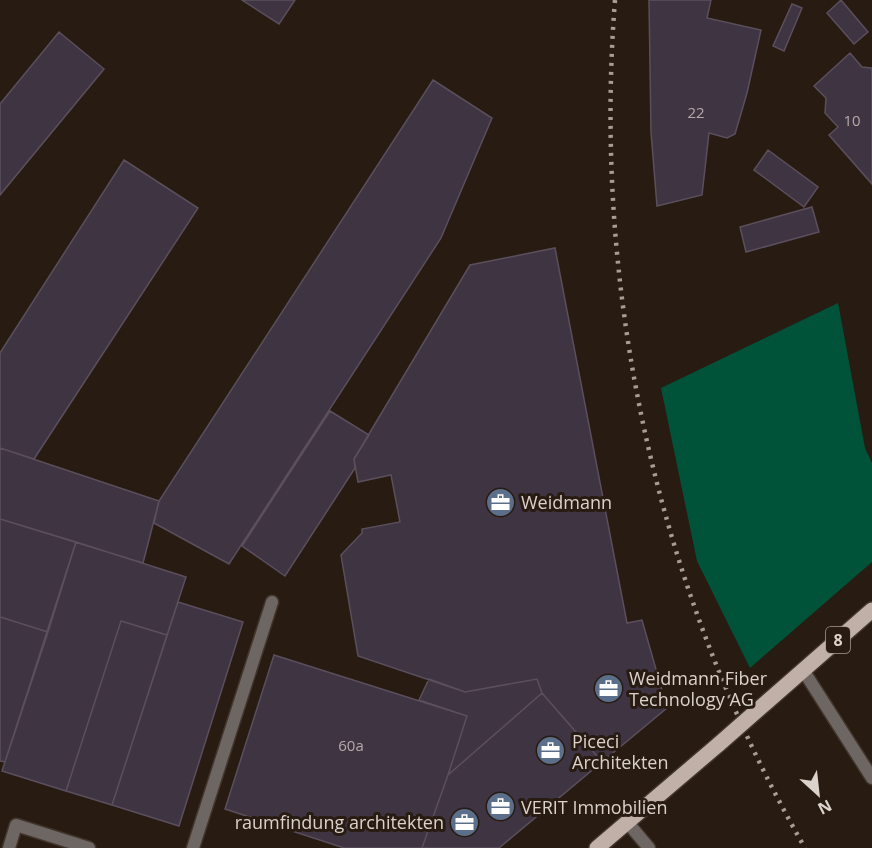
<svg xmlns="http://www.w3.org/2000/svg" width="872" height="848" font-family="'Open Sans',sans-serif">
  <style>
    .green { fill: #005338 }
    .building { fill: #3f3441; stroke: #5b4f5d; stroke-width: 1.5 }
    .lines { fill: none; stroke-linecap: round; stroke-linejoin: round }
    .lane-casing { stroke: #41352c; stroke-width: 15 }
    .primary-casing { stroke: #41352c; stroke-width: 18 }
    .lane { stroke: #6e6662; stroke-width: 12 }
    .primary { stroke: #c1b0a8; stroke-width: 15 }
    .rail { stroke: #a79c96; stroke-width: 4.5; stroke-dasharray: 3 6; stroke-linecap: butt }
    .primary-bridge-casing { stroke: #41352c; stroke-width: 18; stroke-linecap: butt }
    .primary-bridge { stroke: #c1b0a8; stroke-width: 15 }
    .labels { text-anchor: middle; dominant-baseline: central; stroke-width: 6; stroke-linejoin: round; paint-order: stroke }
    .number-label { font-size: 15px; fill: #b4aaa9 }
    .shield { fill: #281b12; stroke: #a59b94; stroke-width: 1.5 }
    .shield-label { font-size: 16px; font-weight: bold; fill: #dbd2cc }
    .poi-label { font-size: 18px; fill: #dbd2cc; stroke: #281b12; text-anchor: start }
  </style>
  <rect width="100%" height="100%" fill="#281b12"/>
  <path class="green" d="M838,303L865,448L872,463V562L750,668L697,561L661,388Z"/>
  <path class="building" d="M242,0H295L279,24Z
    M649,0H711L707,18L761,30L747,93L735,134L727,138L709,133L702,195L657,206L651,132Z
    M841,0L868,32L854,44L827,13Z
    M792,4L802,8L784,51L773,46Z
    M59,32L104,69L0,195V104Z
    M850,53L862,67L872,68V184L829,135L838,127L825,113L826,98L814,86Z
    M433,80L492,118L441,238L229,564L154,523L159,501Z
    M768,150L818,187L804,207L754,170Z
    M124,160L198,208L34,459L0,448V353Z
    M812,207L819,232L746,252L740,227Z
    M555,248L627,623L642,620L667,708L602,762L542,693L537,679L465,692L358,656L341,555L362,533V529L400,522L391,475L358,482L354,459L470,265Z
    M330,411L369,435L354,459L355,468L285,576L242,546Z
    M0,448L159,501L143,563L0,519Z
    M0,519L76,542L48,632L0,617Z
    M76,542L186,577L167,635L121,621L66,791L2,771Z
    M178,602L243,622L179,826L112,805Z
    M0,617L48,632L5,762L0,761Z
    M121,621L167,635L112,805L66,791Z
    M274,655L467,716L448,775L422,848H344L225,809Z
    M429,679L465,692L537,679L542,693L448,775L467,716L419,700Z
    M542,693L602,762L499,848H422L448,775Z"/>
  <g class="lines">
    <defs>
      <path id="lane" d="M803,670L872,778
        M627,822L649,848
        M9,848L16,825L89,848
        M193,848L272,602"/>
      <path id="primary" d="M768,701L872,610
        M597,848L719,744"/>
    </defs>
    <use href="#lane" class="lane-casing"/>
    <use href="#primary" class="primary-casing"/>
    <use href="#lane" class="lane"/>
    <use href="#primary" class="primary"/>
    <path class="rail" d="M615,0C592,293 658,593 805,848"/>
    <defs>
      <path id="primary-bridge" d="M719,744L768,701"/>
    </defs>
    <use href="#primary-bridge" class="primary-bridge-casing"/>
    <use href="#primary-bridge" class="primary-bridge"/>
  </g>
  <defs>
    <symbol id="office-disc" viewBox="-11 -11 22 22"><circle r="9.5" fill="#5c6f8a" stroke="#281b12"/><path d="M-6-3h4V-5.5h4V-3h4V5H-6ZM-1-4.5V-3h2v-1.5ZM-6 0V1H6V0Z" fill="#fff"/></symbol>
  </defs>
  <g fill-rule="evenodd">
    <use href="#office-disc" x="484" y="486" width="33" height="33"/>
    <use href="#office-disc" x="592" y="672" width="33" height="33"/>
    <use href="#office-disc" x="534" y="734" width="33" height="33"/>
    <use href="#office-disc" x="484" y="790" width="33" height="33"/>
    <use href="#office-disc" x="448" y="806" width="33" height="33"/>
  </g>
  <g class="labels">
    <g class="number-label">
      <text x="696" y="112">22</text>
      <text x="852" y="120">10</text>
      <text x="351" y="745">60a</text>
    </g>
    <rect class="shield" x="826" y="627" width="24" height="26" rx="4.5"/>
    <g class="shield-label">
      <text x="838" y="640">8</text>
    </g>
    <g class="poi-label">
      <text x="521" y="502">Weidmann</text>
      <text x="629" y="678">Weidmann Fiber<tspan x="629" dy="21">Technology AG</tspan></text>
      <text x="572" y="741">Piceci<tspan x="572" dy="21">Architekten</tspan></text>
      <text x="521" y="807">VERIT Immobilien</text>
      <text x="444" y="822" text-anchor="end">raumfindung architekten</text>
    </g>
  </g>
  <g transform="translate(818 794) rotate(153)" stroke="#281b12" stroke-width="4.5" paint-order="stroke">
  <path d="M0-4.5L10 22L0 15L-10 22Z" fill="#dbd2cc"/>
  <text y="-9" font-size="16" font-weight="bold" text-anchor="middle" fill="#dbd2cc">N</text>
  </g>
</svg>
